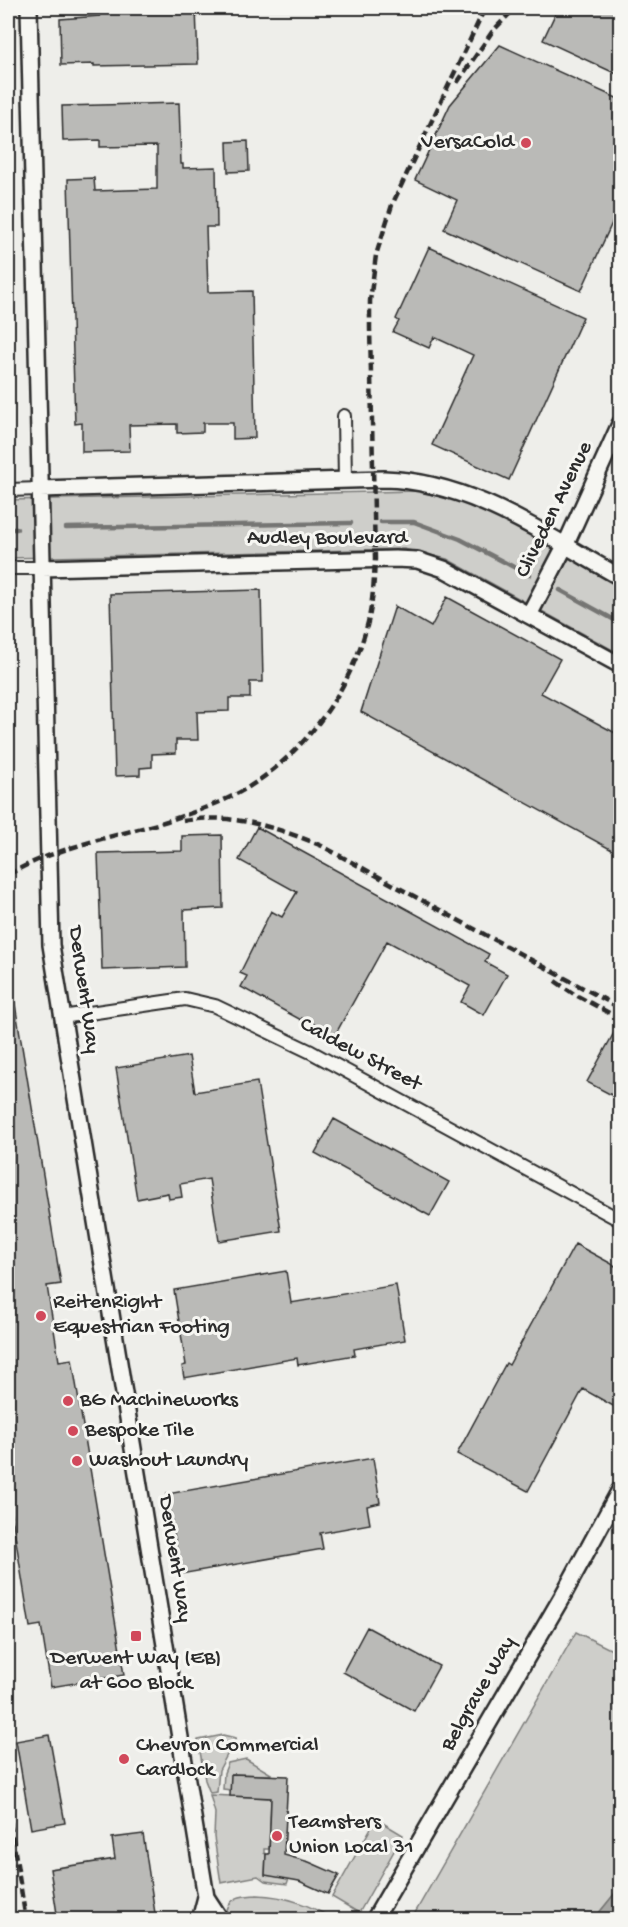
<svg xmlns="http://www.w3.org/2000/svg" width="628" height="1927" font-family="'Gochi Hand',sans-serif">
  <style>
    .green { fill: #cececa; stroke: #7c7c7a; stroke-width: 1.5 }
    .water { fill: #a6a6a3; stroke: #757573; stroke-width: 1.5 }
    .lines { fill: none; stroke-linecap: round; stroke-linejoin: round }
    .stream { stroke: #757573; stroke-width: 4.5 }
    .building { fill: #babab7; stroke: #2b2b2b; stroke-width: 1.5 }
    .minor-casing { stroke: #2b2b2b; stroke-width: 16 }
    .tertiary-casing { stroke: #2b2b2b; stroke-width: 20 }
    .minor { stroke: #f6f6f2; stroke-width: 12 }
    .tertiary { stroke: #f6f6f2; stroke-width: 15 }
    .rail { stroke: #2b2b2b; stroke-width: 4.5; stroke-dasharray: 9 4.5; stroke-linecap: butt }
    .poi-dot { fill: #d1495b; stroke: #f6f6f2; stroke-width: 2 }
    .labels { text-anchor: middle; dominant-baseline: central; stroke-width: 6; stroke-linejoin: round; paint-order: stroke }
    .poi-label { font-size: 22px; fill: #2b2b2b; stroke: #f6f6f2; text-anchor: start }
    .street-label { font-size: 22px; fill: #2b2b2b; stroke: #f6f6f2 }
  </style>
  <rect width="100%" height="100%" fill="#eeeeea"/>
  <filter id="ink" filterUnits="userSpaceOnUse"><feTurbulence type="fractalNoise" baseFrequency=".0167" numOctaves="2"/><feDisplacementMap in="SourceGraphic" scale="12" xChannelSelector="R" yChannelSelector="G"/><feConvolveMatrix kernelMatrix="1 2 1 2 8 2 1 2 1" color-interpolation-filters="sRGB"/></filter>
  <g filter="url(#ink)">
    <path class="green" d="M418,491L461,502L509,523L620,584V654L447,559L404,549L8,558V500Z
      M576,1632L620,1654V1887L594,1919L411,1920Z
      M223,1735L236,1738L219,1770L217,1792L210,1793L205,1780L198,1740Z
      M246,1759L271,1774L270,1775L232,1774L231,1790L223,1789L224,1773L228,1763Z
      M210,1795L271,1798L269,1849H264V1853L266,1854L265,1875L289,1878L287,1884L265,1881L258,1876L221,1883L214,1837L215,1813Z
      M376,1819L403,1835L359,1913L332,1897Z
      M257,1895C287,1896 309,1905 334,1919L231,1918L227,1910C231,1895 245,1896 257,1895Z"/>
    <path class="water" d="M620,1887V1919H594Z"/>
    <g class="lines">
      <path class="stream" d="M381,522H414L460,539L529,575
        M66,528L351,523
        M8,529H17
        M560,590L620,623"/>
    </g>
    <path class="building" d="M99,8H196L198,64L94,66V64L61,65L60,19L100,16Z
      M558,8H621V76L543,40Z
      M500,45L621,100V227L612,223L581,291L444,229L457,200L415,180L450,105Z
      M179,103L181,164H183V168L216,167L217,227H206L208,292L252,291L255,438L233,439V423H203V432L177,433V424L129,425L130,451L82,452V423L75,424L68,179L94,178L95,191L157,189V146L100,147V140L63,141L62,106Z
      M248,141L249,171L228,172L227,142Z
      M429,247L583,317L509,480L432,445L473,355L434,337L429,348L393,332L399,321L396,319Z
      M261,590L263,682H250V698H229V711L197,712L198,740H176V753L152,754V767L140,768V775L115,776L110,594Z
      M447,597L560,659L541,693L621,736V855L361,712L395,606L431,627Z
      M257,827L489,954L485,962L507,974L484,1015L461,1002L470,986L387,941L335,1035L302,1018L301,1020L241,987L247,976L240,973L271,911L282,917L297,892L239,860Z
      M222,835L223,908L184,910L185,967L102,970L98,853L182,851V836Z
      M8,998H14L61,1284L47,1286L59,1361L72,1359L124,1675L51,1687L41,1625L30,1627L8,1492Z
      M621,1020V1100L587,1082Z
      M189,1056L195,1092L257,1082L281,1231L219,1241L209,1179L180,1184L182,1197L169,1199L168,1193L137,1199L116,1068Z
      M334,1119L449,1182L430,1216L315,1153Z
      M575,1244L621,1269V1397L615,1407L583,1389L528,1491L457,1454L506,1363L509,1365Z
      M286,1271L291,1303L396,1285L405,1340L354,1349L355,1355L298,1365L297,1358L184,1378L182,1366L186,1365L174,1290Z
      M373,1458L380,1503L367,1506L370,1524L320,1533L323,1549L181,1574L167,1494Z
      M367,1627L439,1666L414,1711L343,1672Z
      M49,1735L65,1823L31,1829L16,1741Z
      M231,1774L288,1776L284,1855L309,1862L339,1875L328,1894L299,1881L265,1875L266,1854H269L271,1798L230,1796Z
      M143,1834L156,1920H58L50,1869L115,1859L112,1838Z"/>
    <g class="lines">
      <defs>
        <path id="minor" d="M344,416L345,481
          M8,490L40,489
          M8,568H42
          M62,1017L185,999L215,1006L311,1052L620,1220"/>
        <path id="tertiary" d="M29,8L51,945L206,1897L221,1920
          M40,489L384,479C472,481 546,536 620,577
          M42,568L395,559L417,560L444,569L620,665
          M529,615L565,546L620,424
          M200,1920L206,1897
          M374,1920L562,1597L620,1490"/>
      </defs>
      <use href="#minor" class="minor-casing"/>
      <use href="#tertiary" class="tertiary-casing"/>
      <use href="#minor" class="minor"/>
      <use href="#tertiary" class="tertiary"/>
      <path class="rail" d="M457,83L492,32L515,8
        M183,821C231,812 279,828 322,846L620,1008
        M8,875C55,847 114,837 167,821C195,812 222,803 247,788C306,752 351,689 368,622C373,601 374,580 375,559L370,328V301L376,255L392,205L485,8
        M555,981L574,994L620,1019
        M8,1809L26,1920"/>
    </g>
  </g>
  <g class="poi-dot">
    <circle cx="526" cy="143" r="6"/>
    <circle cx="41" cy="1316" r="6"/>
    <circle cx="68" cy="1401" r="6"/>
    <circle cx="73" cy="1431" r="6"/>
    <circle cx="77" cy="1461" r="6"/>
    <rect x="130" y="1630" width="12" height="12" rx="3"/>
    <circle cx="124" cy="1759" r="6"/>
    <circle cx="277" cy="1836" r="6"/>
  </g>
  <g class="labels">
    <g class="poi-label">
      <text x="514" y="143" text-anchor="end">VersaCold</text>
      <text x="53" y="1303">ReitenRight<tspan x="53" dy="25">Equestrian Footing</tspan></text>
      <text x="80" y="1401">BG Machineworks</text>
      <text x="85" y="1431">Bespoke Tile</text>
      <text x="89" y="1461">Washout Laundry</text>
      <text x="136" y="1659" text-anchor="middle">Derwent Way (EB)<tspan x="136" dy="25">at 600 Block</tspan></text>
      <text x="136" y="1746">Chevron Commercial<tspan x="136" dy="25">Cardlock</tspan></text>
      <text x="289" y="1823">Teamsters<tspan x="289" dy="25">Union Local 31</tspan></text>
    </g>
    <g class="street-label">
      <text transform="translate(555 510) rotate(-64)">Cliveden Avenue</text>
      <text x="327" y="539">Audley Boulevard</text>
      <text transform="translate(83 990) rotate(82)">Derwent Way</text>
      <text transform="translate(360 1055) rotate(28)">Caldew Street</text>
      <text transform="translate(174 1559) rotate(81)">Derwent Way</text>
      <text transform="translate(479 1694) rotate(-60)">Belgrave Way</text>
    </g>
  </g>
  <rect width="628" height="1927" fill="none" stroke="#f6f6f2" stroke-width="30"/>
  <rect x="15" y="15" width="598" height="1897" fill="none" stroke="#2b2b2b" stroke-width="2" filter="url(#ink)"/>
</svg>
